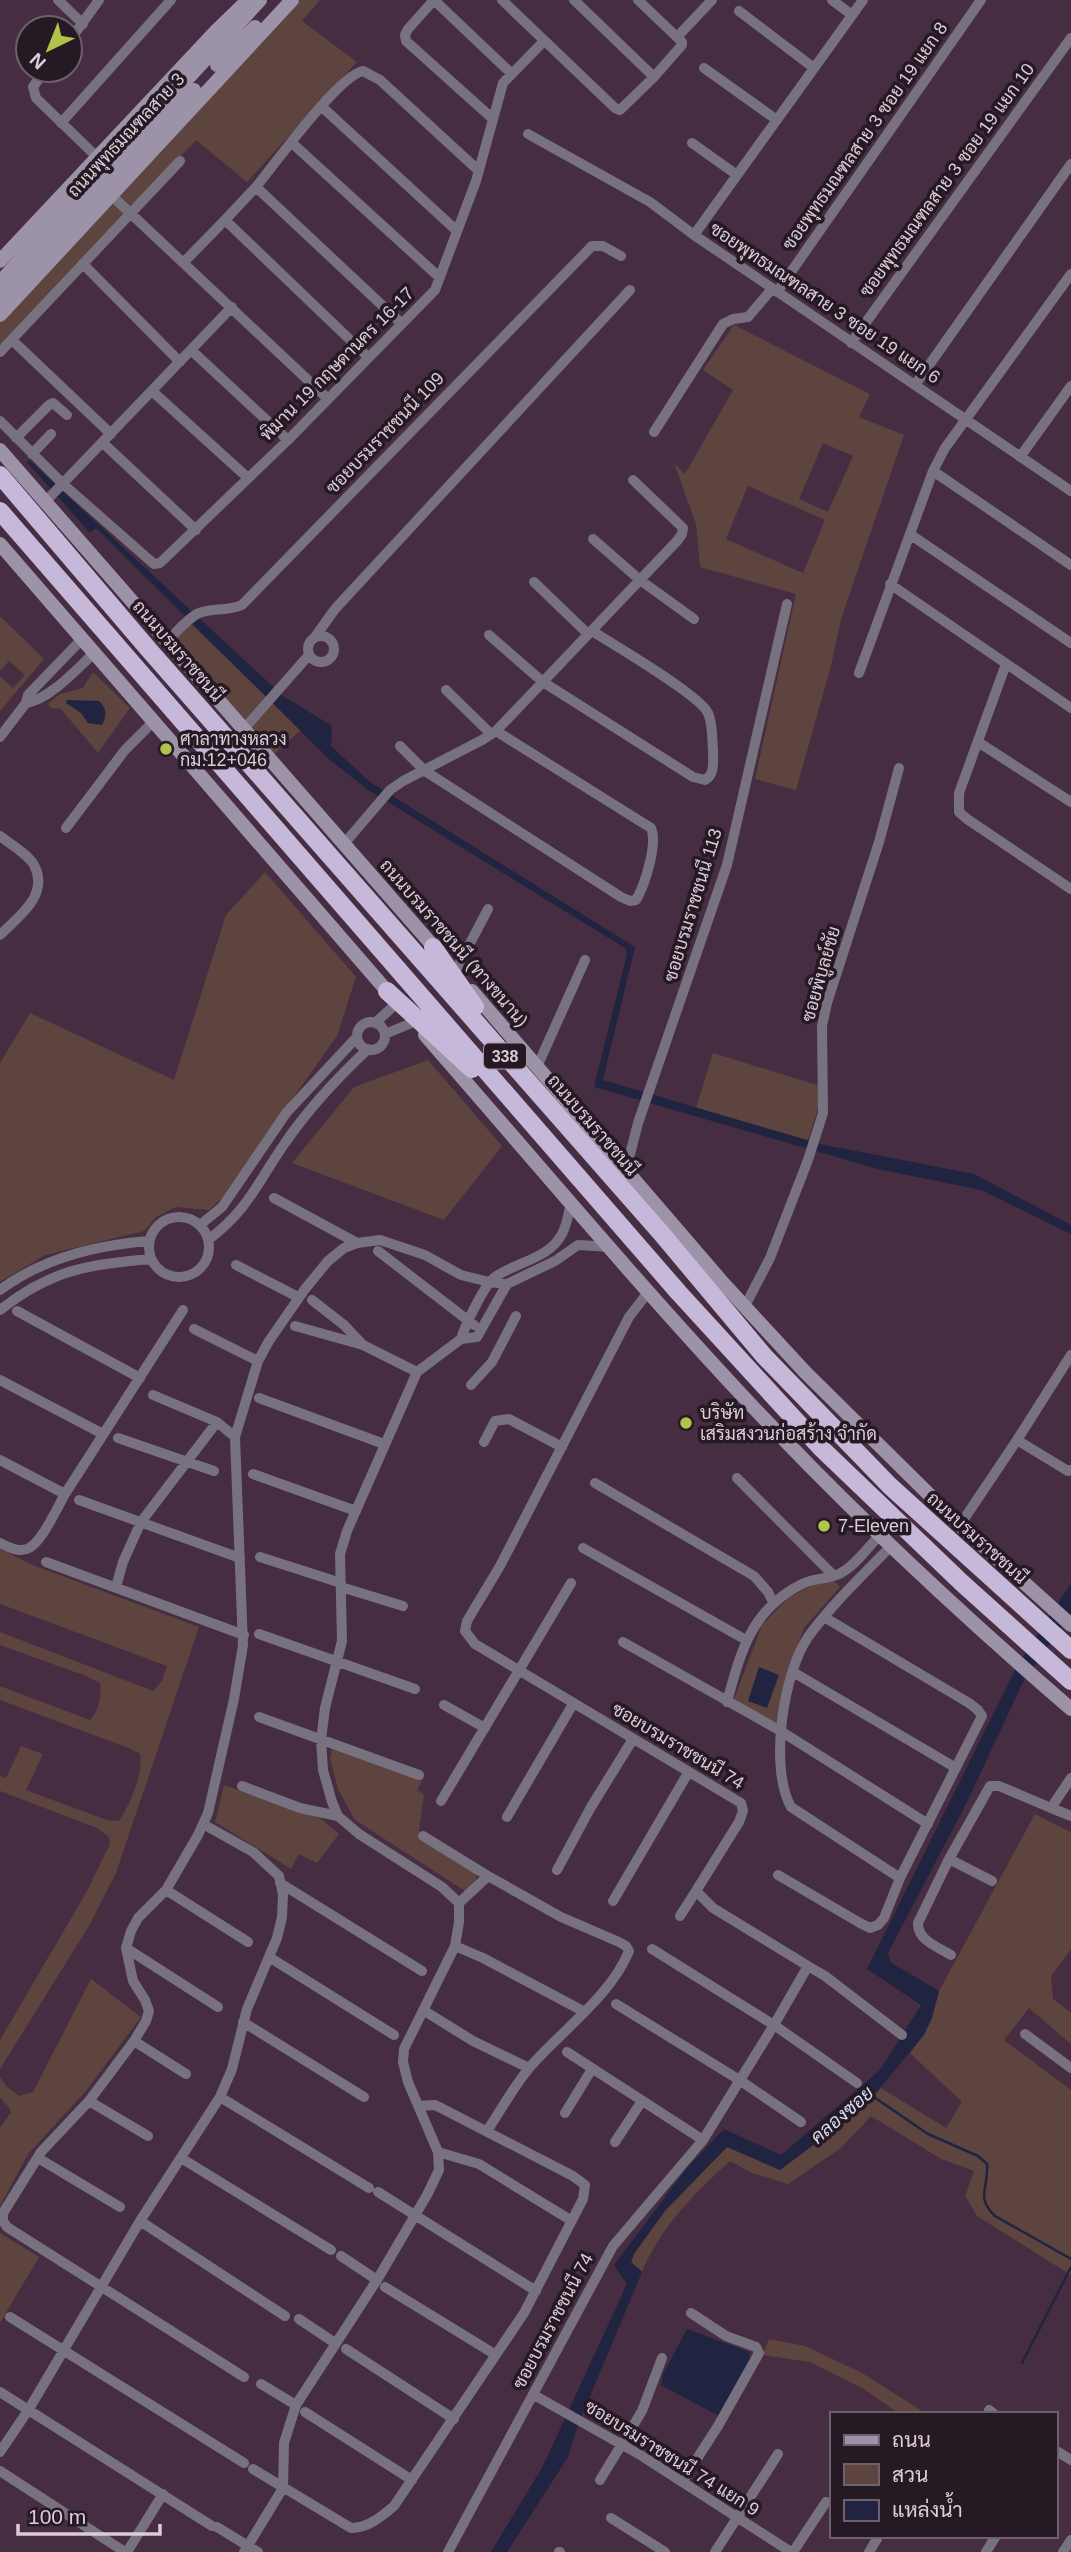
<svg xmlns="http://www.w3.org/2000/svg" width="1071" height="2552" font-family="Arial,Sarabun,sans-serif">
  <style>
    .green { fill: #5e443f; fill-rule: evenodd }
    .water { fill: #202440 }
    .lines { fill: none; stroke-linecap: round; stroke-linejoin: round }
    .stream { stroke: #202440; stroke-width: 2.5 }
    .minor { stroke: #787280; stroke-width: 10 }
    .secondary { stroke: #9d93a9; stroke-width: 14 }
    .trunk { stroke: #c6b8d8; stroke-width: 18 }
    .poi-dot { fill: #b3c24b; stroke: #251a23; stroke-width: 2.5 }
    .labels { text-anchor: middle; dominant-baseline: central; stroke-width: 7; stroke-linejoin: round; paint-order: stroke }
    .shield { fill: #251a23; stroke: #a597a2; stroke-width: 2 }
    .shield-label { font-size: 16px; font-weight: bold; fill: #dcccd9 }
    .street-label { font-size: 18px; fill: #dcccd9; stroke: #251a23 }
    .poi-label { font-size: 18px; fill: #dcccd9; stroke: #251a23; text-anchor: start }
    .water-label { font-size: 19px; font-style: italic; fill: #d9def5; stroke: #251a23 }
  </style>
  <rect width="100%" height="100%" fill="#462d41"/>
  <path class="green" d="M300,0H320L302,21L357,62L247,182L196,140L0,347V321Z
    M734,325L870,394L859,417L904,435L841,619L831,666L796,790L755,779L796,594L700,567L696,524L674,463L685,474L733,390L703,370ZM823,443L853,456L828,512L799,499ZM748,486L825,520L803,573L726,539Z
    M0,616L44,659L0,711V676L13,688L25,675L9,661L0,671Z
    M191,624L301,730L273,755L174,641Z
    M93,672L130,708L98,753L61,709L51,708L48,704L60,694L83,688Z
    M265,872L356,977L337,1036L221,1199L209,1210L176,1207L156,1217L144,1231L45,1255L0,1282V1063L30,1013L174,1080L226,915Z
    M713,1053L817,1085L820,1102L808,1140L696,1108Z
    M428,1060L502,1146L444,1220L292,1163L354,1087Z
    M0,1549L35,1566L199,1627L116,1873L89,1926L0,2069V2040L87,1891L110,1844L109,1837L97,1828L0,1791V1776L6,1778L21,1746L43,1754L26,1790L107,1820L119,1821C129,1807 144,1772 140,1754L131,1749L0,1700V1686L90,1720C99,1709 102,1698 100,1683L86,1676L0,1645V1632L153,1691L162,1681L167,1666L0,1604Z
    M829,1576L840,1587L804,1628L787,1672L778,1723L745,1708L734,1699L762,1625L788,1598Z
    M332,1748L425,1776L417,1790L424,1794L418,1839L477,1874L476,1881L465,1891L355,1820L338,1789L330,1759Z
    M224,1785L320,1818L339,1834L317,1863L299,1854L291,1869L215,1822Z
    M1035,1814L1071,1832V1949L1051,1976L1053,1999L1071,2013V2044L1029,2008L1004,2040L1071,2090V2275L977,2216L965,2196L974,2171L941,2159L871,2116L841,2148L788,2184L752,2173L730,2161C694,2194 661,2226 642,2272L631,2262C643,2225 699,2176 727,2147L780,2170L865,2106L881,2088L946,2128L962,2102L910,2053C927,2032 932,2017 939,1991Z
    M91,1979L141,2017L86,2091L28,2154L0,2206V2128L11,2112L8,2106L0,2098V2076L6,2086L19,2096L33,2092Z
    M0,2233L39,2257L0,2323Z
    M769,2339L805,2346L862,2373L927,2414H900L862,2388L810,2362L762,2355Z"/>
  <path class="water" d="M29,460L283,696L332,726L331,746L370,782L635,947L603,1080L820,1144L974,1174L1071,1225V1234L981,1190L878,1169L594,1087L627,954L625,948L367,789L330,760L96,528L90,533L27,462Z
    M67,700L99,701C107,709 107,715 102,725L88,723L81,713L66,703Z
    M1071,1583V1613L1023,1682L968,1800L888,1953L890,1962L939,1991L932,2018L924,2035L865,2106L780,2170L727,2147L665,2211L634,2254L631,2262L642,2272L578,2425L568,2457L507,2552H491L543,2466L627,2284L614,2265L687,2168L724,2129L781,2155L880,2070L921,2005L867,1969L1016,1668Z
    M759,1667L779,1675L767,1708L748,1701Z
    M687,2329L749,2352L750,2360L719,2416L661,2385L663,2374Z"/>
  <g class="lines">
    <path class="stream" d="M871,2095L928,2134L978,2156L987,2164C989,2188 975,2197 995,2216L1071,2259
      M1022,2363L1071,2267"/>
    <path class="minor" d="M58,0L83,24
      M434,0L408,29L405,35L406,41L493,119
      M434,0L512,74
      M502,0L615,108L620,110L654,77L682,45V42L638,0
      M574,0L654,77
      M832,0L852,15
      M863,0L694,235L1071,491
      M739,11L814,68
      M677,37L712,0
      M70,40L99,0
      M704,68L777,120
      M45,70L33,87L36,98L98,158
      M321,106L457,231
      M61,123L171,0
      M528,134L650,202L694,235
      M292,143L439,277
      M692,143L737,175
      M256,187C274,165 339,75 363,71L380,80L479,171
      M111,195L327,398
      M184,262L225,220
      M83,264L180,362
      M777,292L981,0
      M12,340L111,434
      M851,343L1071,38
      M191,350L288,440
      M0,352L180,161
      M368,357L225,220L256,187L401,323
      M915,385L1071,164
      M152,391L248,478
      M0,421L63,484L154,564L160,563L288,440L435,290L476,181L503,83L544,41
      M654,432L723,324L733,319L748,317L772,289
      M16,438L49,405L53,403L67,415
      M103,443L196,530
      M32,454L51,434
      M1020,457L1071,386
      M933,471L1071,565
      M45,502L232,307
      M911,535L1071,643
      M593,539L640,580L694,619
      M534,582L588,634
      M890,584L1071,708
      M489,635L543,682L693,777L705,780C715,774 713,762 713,751C712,738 713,725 708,713C700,695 614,645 592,631
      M308 649a13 13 0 1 1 26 0a13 13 0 1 1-26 0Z
      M315,637L335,609L630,290
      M167,641C176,633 186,620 197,614C210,607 226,612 242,605L592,246H603L621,256
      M1006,664L959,793V812L967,819L1071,889
      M859,673L933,471L945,448L1071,274
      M446,690L491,734
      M26,703C50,699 77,669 94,653
      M243,730L309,655
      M0,737L26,703L28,695L82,639
      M978,742L1071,802
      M400,746L425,771L621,897L630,901L636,900C645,885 658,843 651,828L496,731
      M66,828L125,750L154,721
      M0,836C10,844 28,854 34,865C50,895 18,917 0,935
      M343,845L390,790L403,781L482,740L496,731L677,541L682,534L683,528L633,480
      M455,972L488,909
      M357 1036a14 14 0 1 1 28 0a14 14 0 1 1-28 0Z
      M375,1023L397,1003
      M385,1034L414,1022
      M537,1067L585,960
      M626,1170L638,1123L727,865L787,604
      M274,1198L357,1243
      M149 1247a30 30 0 1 1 60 0a30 30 0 1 1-60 0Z
      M200,1225L222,1207L287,1112L357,1037
      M208,1240C249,1209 257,1183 285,1143C309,1108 337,1078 368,1049
      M378,1251L474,1325
      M236,1265L298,1297
      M0,1290C43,1258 96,1245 149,1241
      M312,1300L344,1325L361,1343
      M745,1306L770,1258L808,1160L823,1113L822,1026L827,1003L879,842L899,768
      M0,1310C52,1269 87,1265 151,1259
      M17,1311L140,1378
      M295,1326L363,1345L417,1372
      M194,1329L258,1361
      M461,1339C465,1326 484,1285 495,1277C516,1262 549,1259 562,1234C567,1225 569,1212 571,1202
      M0,1380L103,1434
      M471,1385L492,1362L516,1316
      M153,1395L217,1422L235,1437
      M259,1398L384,1444
      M118,1438L214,1471
      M1017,1440L1071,1355
      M484,1442L495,1421L509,1419L562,1447
      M0,1460L65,1494C57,1508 41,1544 27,1549C17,1552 8,1547 0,1543
      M253,1474L356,1511
      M737,1478L833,1575
      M595,1483L754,1576L768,1592L773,1602
      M65,1494L183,1310
      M79,1500L240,1558
      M960,1525L1017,1440L1068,1471L1071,1470
      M891,1546C863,1575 832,1604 808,1637C783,1674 769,1768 791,1807L900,1878
      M583,1548L746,1640
      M260,1557L341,1583
      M46,1562L244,1635
      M116,1587L123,1562L141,1522L217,1422
      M341,1587L403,1606
      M259,1634L415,1689
      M623,1642L779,1730L928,1824
      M793,1672L956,1768
      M727,1702C741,1650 752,1608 804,1583C816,1578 830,1579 841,1573C856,1565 868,1547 880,1535
      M444,1705L485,1728
      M259,1717L419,1775
      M242,1786L300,1808L338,1816
      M441,1801L571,1583
      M1051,1808L1071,1816
      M507,1817L573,1704
      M423,1836L488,1876L561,1917L619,1942L626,1946L629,1951C611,1996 561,2031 530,2067C514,2086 501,2110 487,2131
      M949,1859L992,1881
      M557,1870L591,1807L633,1739
      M778,1875L860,1923L870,1928L878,1925L884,1918L900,1878L982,1716L978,1710L969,1703L824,1617
      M280,1883L422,1971
      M166,1890L248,1942
      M613,1901L688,1773
      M459,1903L488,1876
      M680,1916L696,1891
      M455,1946L483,1958L583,2011
      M126,1948L218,2007
      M652,1949L774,2025L857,2083
      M951,1955C938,1947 917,1940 918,1923L949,1859L990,1786H999L1051,1808L1071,1778
      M269,1957L394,2035
      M808,1966L825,1976L902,2035
      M616,2004L741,2081L801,2122
      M423,2010L473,2041L529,2068
      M243,2022L364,2097
      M1025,2034L1071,2068
      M134,2041L186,2074
      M567,2052L703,2140
      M220,2097L369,2188
      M89,2101L148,2136
      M565,2113L592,2069
      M615,2142L642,2101
      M438,2152L479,2164L572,2221
      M38,2158L120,2207
      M181,2158L331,2250
      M378,2192L536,2291
      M140,2221L285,2316
      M341,2256L377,2280
      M385,2287L496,2355
      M10,2317L244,2463
      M299,2319L335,2343
      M346,2349L454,2419
      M244,2377L7,2227L3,2221V2213L41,2152L89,2101L134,2041L146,2021L149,2011L145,2000L133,1981L126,1948L131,1931L138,1918L166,1890L198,1835L208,1813L234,1699L243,1645L235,1437L258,1361L269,1341L305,1289L328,1261L344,1248L357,1243L380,1240L425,1255L461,1275L489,1282L507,1284L555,1261L578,1245L610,1247
      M261,2384L296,2405
      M0,2392L212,2526
      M534,2395L642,2456L791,2552
      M989,2410L994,2414
      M305,2412L412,2480
      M1055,2450L1071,2460
      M0,2452L29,2409L140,2221L220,2097L232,2069L247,2009L277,1938L282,1917L283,1895L279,1876L253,1852L203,1824
      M253,2469L351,2528C368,2528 381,2517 394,2506L524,2313L583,2199L585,2185L573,2176L443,2109L435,2105L419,2106
      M0,2471L125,2552
      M600,2480L642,2411L662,2358
      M682,2482L718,2426L759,2353L756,2347L726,2336L691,2313
      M611,2518L665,2552
      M217,2527L258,2552
      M127,2552L163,2494
      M244,2552L283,2488L284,2443L296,2405L377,2280L427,2195L439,2170L438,2152L408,2082L403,2062L404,2049L455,1946L459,1922V1903L442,1887L359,1834L338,1816L332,1802L323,1770L321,1740L325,1708L342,1641L340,1554L347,1531L417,1372L461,1339L477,1337L507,1284
      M448,2552L613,2246L703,2140L774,2025L808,1966L713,1908L696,1891L739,1822L743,1811L741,1803L475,1644L465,1631L467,1621L500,1566L629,1317L649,1291
      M559,2552H560
      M715,2552L778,2454
      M793,2552L826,2502
      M869,2552L877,2539
      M986,2552L996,2536
      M1063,2552L1071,2540"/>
    <path class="secondary" d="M217,65L255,27
      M0,261L216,31L248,0
      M0,282L260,0
      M0,300L194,90
      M0,315L292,0
      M0,450L440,954
      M0,544L393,998
      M472,991L723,1283L805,1372L960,1525L1071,1625
      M425,1035C529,1154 631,1276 739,1392C843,1504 955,1609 1071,1709"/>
    <path class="trunk" d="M0,475L150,651L661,1233L764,1356L890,1486L1071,1650
      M0,511L679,1293L821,1448L962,1583L1071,1681
      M433,947L475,1007
      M387,991L472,1069"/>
  </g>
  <g class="poi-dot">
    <circle cx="166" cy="749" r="7"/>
    <circle cx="686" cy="1423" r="7"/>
    <circle cx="824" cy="1526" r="7"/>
  </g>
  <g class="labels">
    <rect class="shield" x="484" y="1043.5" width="42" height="25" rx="5"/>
    <g class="shield-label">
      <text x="505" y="1056">338</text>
    </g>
    <g class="street-label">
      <text transform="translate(126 135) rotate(-47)">ถนนพุทธมณฑลสาย 3</text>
      <text transform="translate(865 136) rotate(-55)">ซอยพุทธมณฑลสาย 3 ซอย 19 แยก 8</text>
      <text transform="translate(947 180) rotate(-54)">ซอยพุทธมณฑลสาย 3 ซอย 19 แยก 10</text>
      <text transform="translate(825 303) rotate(34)">ซอยพุทธมณฑลสาย 3 ซอย 19 แยก 6</text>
      <text transform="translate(337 364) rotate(-45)">พิมาน 19 กฤษดานคร 16-17</text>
      <text transform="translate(385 433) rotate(-46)">ซอยบรมราชชนนี 109</text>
      <text transform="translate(178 651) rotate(49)">ถนนบรมราชชนนี</text>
      <text transform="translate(693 905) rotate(-73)">ซอยบรมราชชนนี 113</text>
      <text transform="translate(454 943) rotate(49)">ถนนบรมราชชนนี (ทางขนาน)</text>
      <text transform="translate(821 974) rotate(-74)">ซอยพิบูลย์ชัย</text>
      <text transform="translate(593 1125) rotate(49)">ถนนบรมราชชนนี</text>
      <text transform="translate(977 1538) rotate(42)">ถนนบรมราชชนนี</text>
      <text transform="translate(678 1746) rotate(31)">ซอยบรมราชชนนี 74</text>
      <text transform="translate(553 2321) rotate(-62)">ซอยบรมราชชนนี 74</text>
      <text transform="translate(672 2458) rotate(32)">ซอยบรมราชชนนี 74 แยก 9</text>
    </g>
    <g class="poi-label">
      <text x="180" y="739">ศาลาทางหลวง<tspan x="180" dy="21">กม.12+046</tspan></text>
      <text x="700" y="1413">บริษัท<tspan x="700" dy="21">เสริมสงวนก่อสร้าง จำกัด</tspan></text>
      <text x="838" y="1526">7-Eleven</text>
    </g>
    <g class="water-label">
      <text transform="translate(842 2115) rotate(-41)">คลองซอย</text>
    </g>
  </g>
  <rect x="830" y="2412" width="228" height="126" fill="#251a23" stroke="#6e616c" stroke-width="2"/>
  <rect x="844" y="2435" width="35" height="10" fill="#9d93a9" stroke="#6e616c" stroke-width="2"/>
  <text x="892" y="2447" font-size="21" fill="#dcccd9">ถนน</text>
  <rect x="844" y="2464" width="35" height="21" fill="#5e443f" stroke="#6e616c" stroke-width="2"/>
  <text x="892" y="2482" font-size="21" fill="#dcccd9">สวน</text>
  <rect x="844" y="2500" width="35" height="21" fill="#202440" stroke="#6e616c" stroke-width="2"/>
  <text x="892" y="2517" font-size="21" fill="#dcccd9">แหล่งน้ำ</text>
  <g transform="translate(49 49) rotate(223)"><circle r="33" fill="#251a23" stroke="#6e616c" stroke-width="2"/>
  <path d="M0-5L12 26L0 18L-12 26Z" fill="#b3c24b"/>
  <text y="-10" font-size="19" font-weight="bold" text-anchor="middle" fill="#dcccd9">N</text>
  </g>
  <path d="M18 2524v10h142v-10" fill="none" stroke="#dcccd9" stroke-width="3.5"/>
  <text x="28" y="2524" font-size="21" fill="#dcccd9" stroke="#251a23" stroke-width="5" paint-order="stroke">100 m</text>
</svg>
